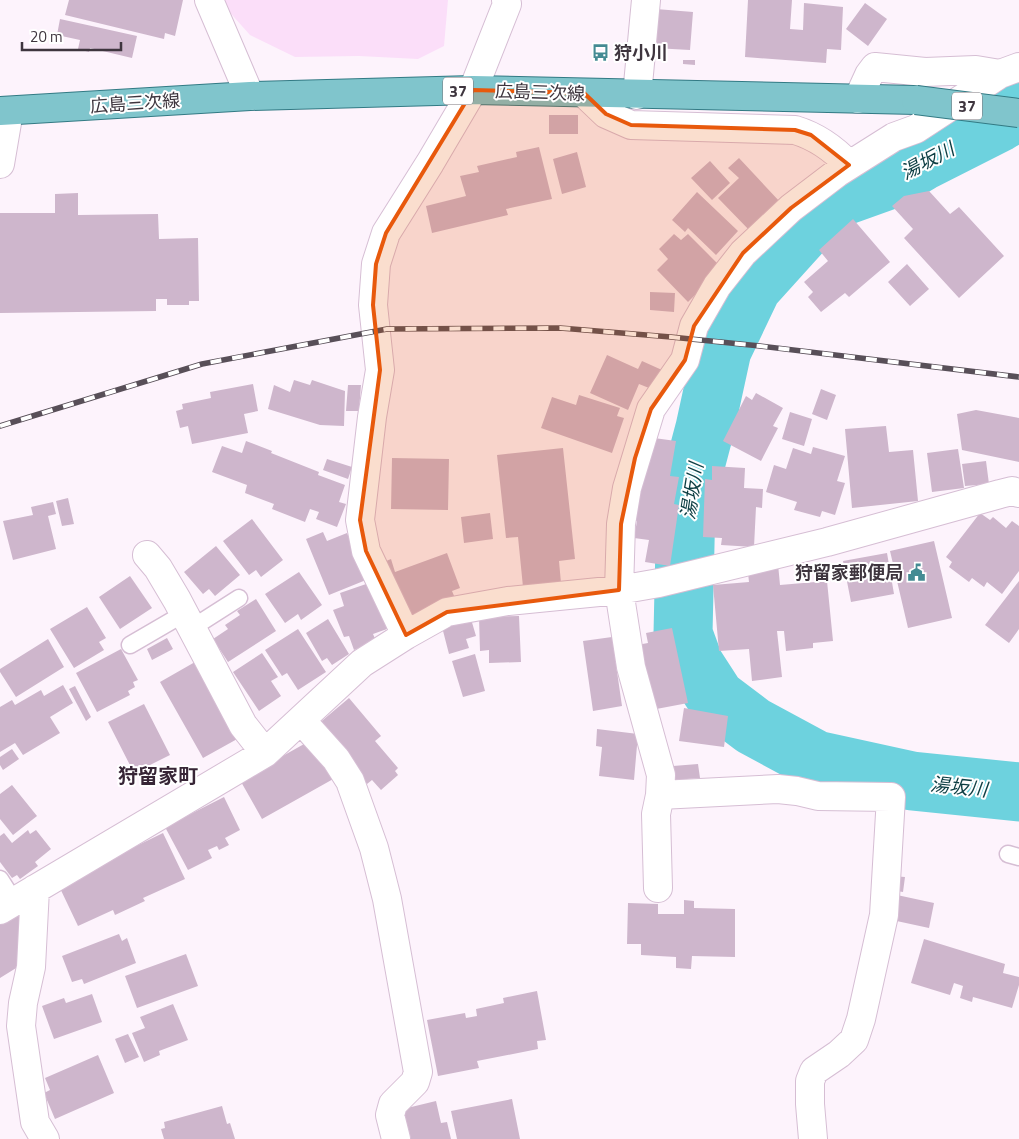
<svg xmlns="http://www.w3.org/2000/svg" width="1019" height="1139" font-family="'Titillium Web','Noto Sans JP',sans-serif">
  <style>
    .green { fill: #fbdef9 }
    .lines { fill: none; stroke-linecap: round; stroke-linejoin: round }
    .river { stroke: #6dd2de; stroke-width: 59 }
    .building { fill: #ceb6cc }
    .service-casing { stroke: #d6bed4; stroke-width: 19 }
    .minor-casing { stroke: #d6bed4; stroke-width: 30 }
    .primary-casing { stroke: #327a84; stroke-width: 30 }
    .service { stroke: #fff; stroke-width: 16 }
    .minor { stroke: #fff; stroke-width: 28 }
    .primary { stroke: #80c5cc; stroke-width: 28 }
    .rail-casing { stroke: #584f58; stroke-width: 5.5 }
    .rail { stroke: #fff; stroke-width: 4; stroke-dasharray: 11; stroke-linecap: butt }
    .primary-bridge-casing { stroke: #327a84; stroke-width: 30; stroke-linecap: butt }
    .primary-bridge { stroke: #80c5cc; stroke-width: 28 }
    .marked { fill: #e8590c; fill-opacity: 0.2; stroke: #e8590c; stroke-width: 4; stroke-linejoin: round }
    .labels { text-anchor: middle; dominant-baseline: central; stroke-width: 4; stroke-linejoin: round; paint-order: stroke }
    .shield { fill: #fff; stroke: #787278; stroke-width: 1 }
    .shield-label { font-size: 16px; font-weight: bold; fill: #3e353e }
    .poi-label { font-size: 18px; font-weight: bold; fill: #3e353e; stroke: #fff; text-anchor: start }
    .street-label { font-size: 18px; fill: #3e353e; stroke: #fff }
    .water-label { font-size: 19px; font-style: italic; fill: #0d3e43; stroke: #fff }
    .quarter-label { font-size: 20px; font-weight: bold; fill: #372536; stroke: #fff }
  </style>
  <rect width="100%" height="100%" fill="#fdf3fc"/>
  <path class="green" d="M222,0H448L444,46L418,59L359,56L295,57L250,35L225,7Z"/>
  <g class="lines">
    <path class="river" d="M1019,110L998,123L921,162L894,178L841,197L817,215L752,287L722,350L705,428L686,500L683,634L694,664L716,698L753,726L816,760L912,781L1019,792"/>
  </g>
  <path class="building" d="M69,0H183L175,36L165,33L164,39L65,15Z
    M748,0H792L790,29L803,30L804,3L843,7L841,50L827,49L826,63L745,57Z
    M865,3L887,19L868,46L846,29Z
    M656,9L693,12L690,50L654,48Z
    M60,19L137,36L132,58L90,48L89,52L78,49L80,40L57,35Z
    M683,60H695V65L683,64Z
    M549,115H578V134H549Z
    M539,147L552,199L506,209L508,215L432,233L426,206L466,196L460,176L479,172L477,166L517,157L516,152Z
    M577,152L586,187L562,194L553,159Z
    M739,158L781,203L751,232L718,198L739,178L728,168Z
    M710,161L730,183L712,200L691,178Z
    M929,191L950,214L959,207L1004,256L959,298L904,238L913,229L892,206L904,196Z
    M697,192L738,231L716,255L688,228L685,232L672,220Z
    M78,193V215L158,214L159,239L198,238L199,301H189V305H167V299H156V311L0,313V213H55V194Z
    M853,219L890,262L849,297L845,293L821,312L808,297L813,292L804,282L828,261L819,250Z
    M674,234L681,240L688,234L722,268L688,302L657,270L668,259L659,249Z
    M907,264L929,289L910,306L888,282Z
    M650,292L675,293L674,312L650,310Z
    M607,355L638,369L642,361L662,370L654,390L639,384L628,410L590,393Z
    M294,380L310,385L312,380L345,391L344,426L320,425L268,409L274,385L290,392Z
    M253,384L258,411L244,414L248,433L192,444L188,426L180,428L176,411L183,409L182,404L211,398L210,392Z
    M348,385H361L359,411H346Z
    M821,389L836,395L827,420L812,414Z
    M756,393L783,408L773,426L778,428L761,461L723,441L746,396L752,400Z
    M579,395L620,408L617,416L624,418L612,453L541,428L552,397L576,405Z
    M976,410L1019,418V462L962,450L957,414Z
    M790,412L812,419L804,446L782,439Z
    M886,426L889,452L913,450L918,501L852,508L845,429Z
    M654,438L676,441L670,476L679,477L674,504L679,505L670,566L645,562L649,540L634,538L637,521L628,519L637,460L650,462Z
    M246,441L272,451L271,453L319,472L318,475L345,485L339,502L346,504L337,527L316,519L319,512L310,509L305,522L272,509L274,504L245,493L247,485L212,472L222,446L242,453Z
    M813,447L845,456L837,481L845,483L835,515L822,511L820,517L794,510L797,502L766,492L774,465L786,469L793,448L811,454Z
    M563,448L575,559L559,561L561,583L523,587L518,537L506,538L497,455Z
    M958,449L964,488L932,492L927,453Z
    M392,458L449,459L448,510L391,509Z
    M327,459L352,467L348,479L323,470Z
    M986,461L989,484L965,486L962,464Z
    M712,466L745,468L744,488L763,489L762,508L756,507L754,547L721,545L722,538L703,537L705,479L712,480Z
    M68,498L74,524L62,526L56,501Z
    M53,502L56,514L48,516L56,549L13,560L3,521L33,515L31,507Z
    M490,513L493,539L464,543L461,517Z
    M980,513L990,520L993,517L1006,528L1012,521L1019,526V571L1002,594L987,582L984,587L972,578L969,582L949,567L952,562L946,557Z
    M252,519L283,560L261,577L256,570L249,575L223,541Z
    M323,532L327,541L347,533L366,580L329,595L306,539Z
    M934,541L952,618L908,628L890,551Z
    M216,546L240,575L215,596L209,589L203,594L184,572Z
    M447,553L460,588L452,591L455,598L406,617L379,564L391,559L395,572Z
    M887,553L894,594L851,602L843,561Z
    M778,564L780,585L827,581L833,641L813,643V648L786,651L784,631H777L782,677L752,681L749,649L719,651L713,585L749,582L748,573Z
    M299,572L322,605L301,620L298,614L285,623L265,594Z
    M130,576L152,608L120,629L99,597Z
    M1019,581V629L1009,643L985,625Z
    M369,583L387,629L373,634L376,641L354,650L349,636L344,637L333,610L344,606L340,593Z
    M256,599L276,631L228,662L213,639L228,629L225,625L240,615L237,611Z
    M87,607L106,638L99,642L104,650L74,668L50,629Z
    M519,616L521,662L489,663V650L480,651L479,617Z
    M328,619L349,654L332,665L327,658L322,661L306,633Z
    M471,619L476,636L466,639L469,648L449,654L442,627Z
    M672,628L688,703L651,710L637,645L648,643L646,633Z
    M298,629L326,672L298,690L287,673L282,676L265,650Z
    M612,637L622,706L593,711L583,641Z
    M167,638L173,649L152,660L147,649Z
    M48,639L64,667L16,697L0,672V669Z
    M121,649L138,680L133,682L135,687L128,691L130,695L97,712L76,673Z
    M262,653L278,677L271,681L281,696L259,711L233,672Z
    M475,654L485,691L463,697L452,661Z
    M195,662L239,738L203,758L160,682Z
    M63,685L73,703L50,717L60,733L23,755L15,743L0,752V707L12,700L15,705L41,690L44,696Z
    M75,686L91,717L86,721L69,689Z
    M349,698L381,736L375,741L398,768L395,771L398,775L381,790L372,780L367,784L317,725Z
    M144,704L170,755L134,773L108,722Z
    M684,708L728,716L724,747L679,741Z
    M597,729L638,734L634,780L599,776L602,747L596,746Z
    M313,739L335,778L262,819L240,780Z
    M12,749L19,759L3,770L0,765V757Z
    M698,764L700,778L674,780L673,766Z
    M12,785L37,816L13,835L0,819V794Z
    M224,797L240,830L225,838L229,845L219,850L217,846L208,850L212,858L188,870L165,827Z
    M28,830L30,834L36,830L51,849L35,862L38,866L20,879L17,875L12,878L0,862V836L4,833L12,843Z
    M163,833L185,879L143,898L145,901L115,915L113,910L78,926L58,884Z
    M892,876L905,877L903,892L891,890Z
    M897,895L934,903L929,928L892,920Z
    M684,900L694,901V908L735,909V957L692,956L691,969L676,968V957L641,955V944H627L628,903L658,904V914H684Z
    M21,910L29,960L0,978V918Z
    M119,934L122,941L127,938L136,963L84,984L82,979L72,982L62,956Z
    M924,939L1005,964L1003,973L1019,977V985L1012,1008L973,997L972,1002L960,998L963,986L954,983L950,995L911,983Z
    M186,954L198,986L137,1008L125,976Z
    M537,991L546,1040L537,1041L538,1049L477,1061L479,1068L438,1076L427,1020L465,1013L466,1018L477,1016L476,1009L504,1003L503,998Z
    M92,994L102,1022L54,1039L42,1006L64,998L66,1003Z
    M173,1004L188,1040L159,1051L160,1055L144,1062L132,1033L145,1028L140,1017Z
    M128,1034L139,1057L125,1063L115,1039Z
    M98,1055L114,1093L55,1119L44,1093L50,1090L45,1078Z
    M512,1099L520,1139H457L451,1111Z
    M436,1101L441,1123L447,1122L451,1139H411L403,1109Z
    M222,1106L227,1124L230,1123L235,1139H164L161,1129L165,1128L164,1122Z"/>
  <g class="lines">
    <defs>
      <path id="service" d="M192,628L239,598
        M130,645L185,613
        M1008,854L1019,857
        M0,879L14,901"/>
      <path id="minor" d="M209,0L250,96
        M584,93L606,114L631,125L795,130C815,136 834,149 849,165
        M637,95L646,0
        M858,99L869,75L875,67L925,72L976,70L1000,74
        M0,164L9,111
        M147,555L158,568L177,600L243,725L265,753
        M406,635L366,551L360,520L372,417L380,370L373,305L376,264L386,233L430,163L473,90L507,4L506,0
        M301,720L336,759L350,781L374,848L387,899L418,1072L415,1082L393,1104L390,1115L396,1139
        M660,795L778,789L797,791L818,796L891,797L884,915L861,1019L854,1040L839,1054L814,1071L810,1081V1104L813,1139
        M658,888L656,814L660,795L661,775L631,667L619,590L621,524L627,488L651,409L685,360L694,326L717,286L743,253L791,208L837,173L894,137L916,129L1000,74L1019,67
        M35,889L31,967L23,1003L21,1026L35,1122L45,1139
        M0,910L265,753L362,663L406,635L447,612L508,601L619,590L659,583L827,542L1000,494L1012,491L1019,493"/>
      <path id="primary" d="M0,111L250,96L473,90L916,100"/>
    </defs>
    <use href="#service" class="service-casing"/>
    <use href="#minor" class="minor-casing"/>
    <use href="#primary" class="primary-casing"/>
    <use href="#service" class="service"/>
    <use href="#minor" class="minor"/>
    <use href="#primary" class="primary"/>
    <defs>
      <path id="rail" d="M0,426L202,364L387,329L560,328L671,337L760,346L1019,377"/>
    </defs>
    <use href="#rail" class="rail-casing"/>
    <use href="#rail" class="rail"/>
    <defs>
      <path id="primary-bridge" d="M916,100L1019,113"/>
    </defs>
    <use href="#primary-bridge" class="primary-bridge-casing"/>
    <use href="#primary-bridge" class="primary-bridge"/>
  </g>
  <path class="marked" d="M473,90L584,93L606,114L631,125L795,130L811,135L849,165L791,208L743,253L694,326L685,360L651,409L635,458L621,524L619,590L447,612L406,635L366,551L360,520L380,370L373,305L376,264L386,233Z"/>
  <defs>
    <symbol id="bus-bare" viewBox="-9 -9 18 18"><path d="M-5-6H5V4H4V6H2V4H-2V6H-4V4H-5ZM-3.5-4V0h7V-4ZM-3.5 1.2v1.5H-2V1.2ZM2 1.2v1.5H3.5V1.2Z" fill="#448b93" stroke="#fff" stroke-width="2.5" paint-order="stroke"/></symbol>
    <symbol id="civic-bare" viewBox="-9 -9 18 18"><path d="M-.6-6.5H3V-4.5H.6V-3L4-1V1h2V6H-6V1h2V-1L-.6-3ZM-1.2 2.5V6h2.4V2.5Z" fill="#448b93" stroke="#fff" stroke-width="2.5" paint-order="stroke"/></symbol>
  </defs>
  <g fill-rule="evenodd">
    <use href="#bus-bare" x="588" y="40" width="25" height="25"/>
    <use href="#civic-bare" x="904" y="560" width="25" height="25"/>
  </g>
  <g class="labels">
    <g class="shield">
      <rect x="443" y="77.5" width="30" height="27" rx="4"/>
      <rect x="952" y="92.5" width="30" height="27" rx="4"/>
    </g>
    <g class="shield-label">
      <text x="458" y="91">37</text>
      <text x="967" y="106">37</text>
    </g>
    <g class="poi-label">
      <text x="614" y="52">狩小川</text>
      <text x="903" y="572" text-anchor="end">狩留家郵便局</text>
    </g>
    <g class="street-label">
      <text transform="translate(540 92) rotate(2)">広島三次線</text>
      <text transform="translate(135 103) rotate(-4)">広島三次線</text>
    </g>
    <g class="water-label">
      <text transform="translate(927 160) rotate(-28)">湯坂川</text>
      <text transform="translate(691 491) rotate(-81)">湯坂川</text>
      <text transform="translate(959 786) rotate(6)">湯坂川</text>
    </g>
    <g class="quarter-label">
      <text x="158" y="775">狩留家町</text>
    </g>
  </g>
  <path d="M22 42v8h99v-8" fill="none" stroke="#3e353e" stroke-width="2.5"/>
  <text x="30" y="42" font-size="15" fill="#3e353e" stroke="#ffffff" stroke-width="4" paint-order="stroke">20 m</text>
</svg>
